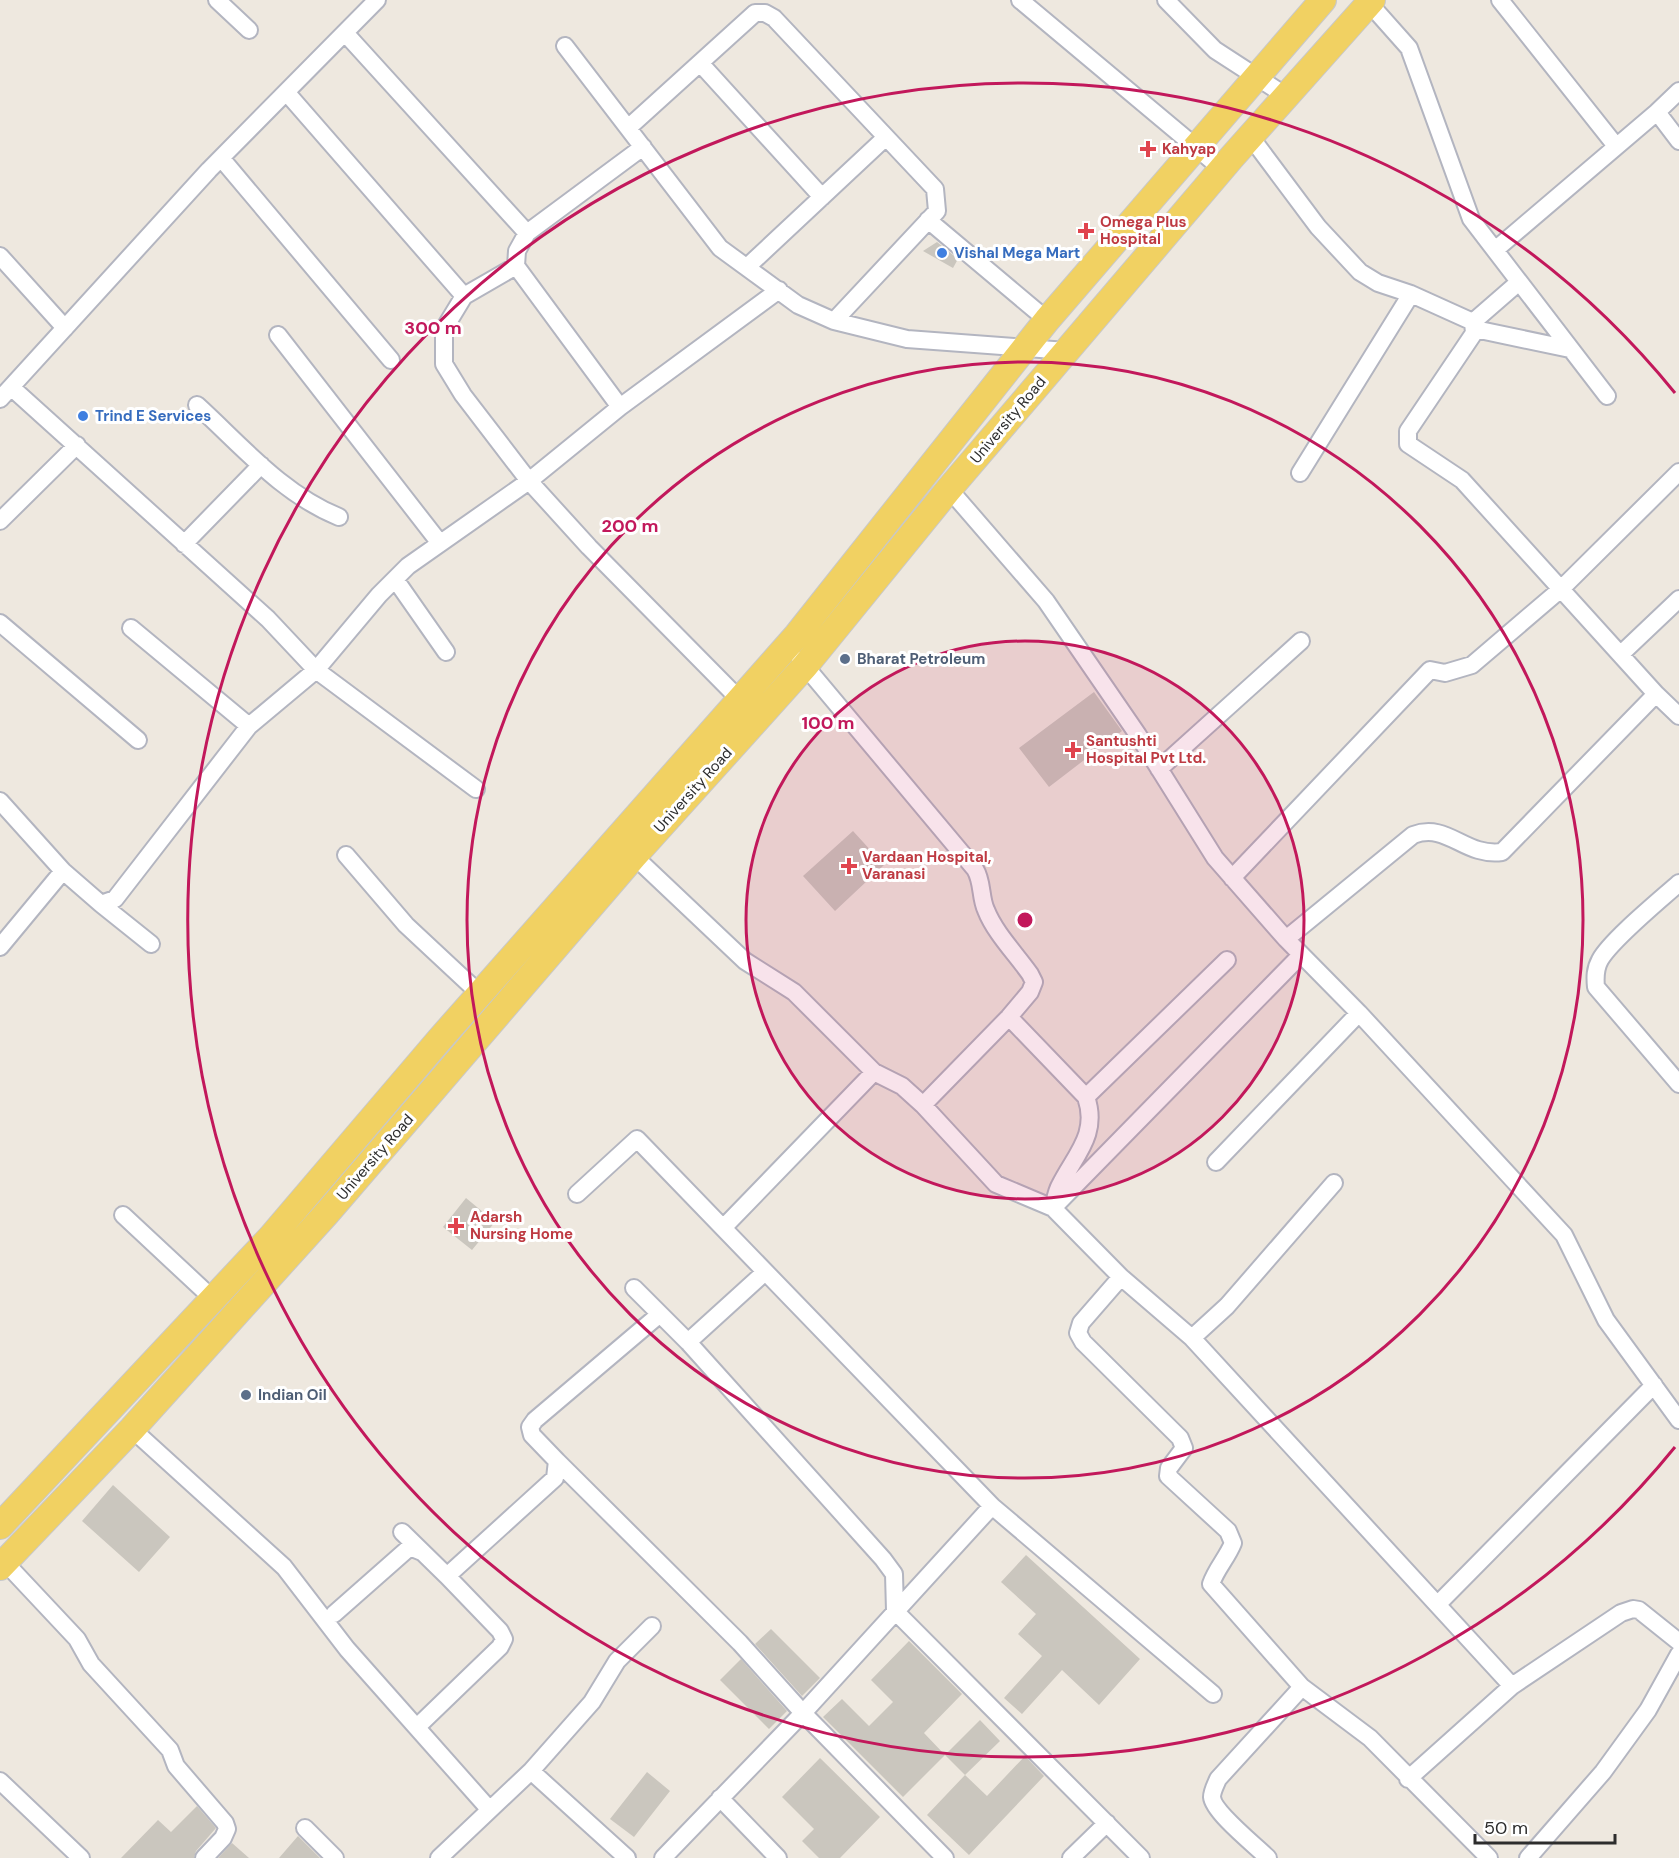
<svg xmlns="http://www.w3.org/2000/svg" width="1679" height="1858" font-family="'DM Sans',sans-serif">
  <style>
    .building { fill: #cac6be }
    .lines { fill: none; stroke-linecap: round; stroke-linejoin: round }
    .street-casing { stroke: #b3b5c0; stroke-width: 20 }
    .primary-casing { stroke: #c8c8c8; stroke-width: 28 }
    .street { stroke: #fff; stroke-width: 16 }
    .primary { stroke: #f1d162; stroke-width: 26 }
    .ring { fill: none; stroke: #c2185b; stroke-width: 3 }
    .health-dot { fill: #e0444e; stroke: #fff; stroke-width: 2 }
    .shop-dot { fill: #3f7fe0; stroke: #fff; stroke-width: 2 }
    .service-dot { fill: #5c6f8a; stroke: #fff; stroke-width: 2 }
    .labels { text-anchor: middle; dominant-baseline: central; stroke-width: 6; stroke-linejoin: round; paint-order: stroke }
    .health-label { font-size: 15px; font-weight: bold; fill: #be3a42; stroke: #fff; text-anchor: start }
    .shop-label { font-size: 15px; font-weight: bold; fill: #366cbe; stroke: #fff; text-anchor: start }
    .street-label { font-size: 15px; fill: #2d2d2d; stroke: #fff }
    .service-label { font-size: 15px; font-weight: bold; fill: #4e5e75; stroke: #fff; text-anchor: start }
    .centre { fill: #c2185b; stroke: #fff; stroke-width: 3 }
    .ring-label { font-size: 18px; text-anchor: middle; font-weight: bold; fill: #c2185b; stroke: #fff; stroke-width: 6; stroke-linejoin: round; paint-order: stroke }
  </style>
  <rect width="100%" height="100%" fill="#eee8df"/>
  <path class="building" d="M937,242L958,259L953,268L923,251Z
    M1094,692L1122,731L1049,787L1019,748Z
    M853,831L884,865L835,911L803,876Z
    M466,1198L495,1222L472,1250L443,1227Z
    M113,1485L170,1537L139,1572L82,1521Z
    M1026,1555L1140,1659L1099,1705L1062,1670L1022,1714L1004,1698L1042,1656L1018,1634L1036,1614L1001,1582Z
    M771,1629L820,1678L802,1696L755,1644Z
    M909,1641L962,1694L924,1733L945,1755L903,1797L823,1717L842,1699L869,1726L893,1702L871,1680Z
    M741,1659L787,1711L769,1729L720,1680Z
    M980,1720L1000,1741L965,1775L945,1755Z
    M1025,1756L1044,1776L969,1855L927,1815L965,1775L987,1796Z
    M820,1758L880,1817L840,1858H819L802,1841L814,1829L782,1797Z
    M647,1772L670,1791L634,1837L610,1819Z
    M197,1806L216,1828L196,1851L194,1858H121L158,1820L171,1832Z
    M298,1836L320,1858H279Z
    M232,1843L249,1858H218Z"/>
  <g class="lines">
    <defs>
      <path id="street" d="M217,0L249,30
        M1020,0L1222,169
        M1166,0L1215,50L1286,96
        M1500,0L1616,146
        M1369,3L1409,48L1471,219L1607,396
        M346,34L527,233
        M565,46L720,248L798,305L834,321L907,339L1067,351
        M700,63L822,197
        M1679,91L1657,112L1679,141
        M287,93L464,296
        M628,128L755,13H765L774,18L935,189L937,211L834,321
        M1250,136L1318,227L1360,272L1378,283L1411,294L1473,322L1474,333L1408,431V444L1462,480L1656,694L1679,716
        M221,158L391,360
        M928,220L1047,320
        M1495,250L1657,112
        M0,256L65,328
        M516,266L464,296L444,329V364L463,395L529,481L589,547L745,705
        M747,267L885,138
        M1473,322L1519,282
        M1475,329L1570,349
        M278,335L439,542
        M11,387L268,619L316,670L476,789
        M0,399L209,170L377,0
        M197,405C241,445 282,494 339,517
        M620,407L516,266L517,251L527,233L643,147
        M1300,473L1411,294
        M949,489L1046,601L1138,735L1215,858L1286,939L1359,1013L1564,1235L1606,1320L1679,1420
        M0,521L77,445
        M184,544L261,465
        M395,579L446,652
        M0,623L138,740
        M131,628L249,726
        M1621,654L1679,599
        M800,660L975,869C983,882 980,897 986,910C995,933 1016,954 1030,974L1034,982L1030,992L1009,1017L1086,1097C1099,1134 1075,1155 1060,1185C1056,1192 1055,1201 1053,1208L1121,1277L1192,1338L1512,1686
        M1159,769L1301,641
        M0,801L63,871L101,904L115,899L249,726L316,670L379,595L408,566L529,481L620,407L779,290
        M346,855L406,925L480,994
        M634,856L745,961L794,992L874,1072L902,1086L923,1105L996,1184L1053,1208L1301,955
        M1232,878L1430,670L1445,673L1472,665L1561,589L1679,472
        M1679,883C1660,900 1611,940 1600,960C1595,969 1595,977 1596,987L1679,1084
        M101,904L151,944
        M1286,939L1413,835C1448,822 1464,857 1502,852L1656,694
        M0,947L63,871
        M1086,1097L1227,960
        M923,1105L1009,1017
        M1216,1162L1359,1013
        M577,1194L637,1139L992,1506L1213,1694
        M123,1215L213,1299
        M723,1228L874,1072
        M1121,1277L1081,1323L1078,1333L1083,1342L1180,1438L1184,1448L1169,1468L1168,1476L1228,1531L1233,1543C1227,1558 1216,1569 1211,1584L1302,1687L1370,1738L1489,1858
        M634,1288L688,1342L883,1559L894,1574L895,1611L1141,1858
        M1192,1338L1227,1306L1334,1183
        M688,1342L764,1273
        M132,1429L284,1567L347,1649L489,1809
        M557,1461L740,1643L803,1713L945,1858
        M402,1532L447,1576
        M0,1557L77,1639L91,1664L170,1750L176,1766L225,1823L227,1829L223,1838L204,1858
        M1438,1604L1654,1385
        M334,1614L410,1547L422,1552
        M417,1727L500,1647L504,1639L500,1631L447,1576L555,1478L557,1461L532,1435L530,1427L535,1420L660,1314
        M531,1771L592,1702L617,1661L652,1626
        M1408,1779L1512,1686L1621,1613L1633,1609L1639,1610L1679,1642
        M0,1781L81,1858
        M720,1798L778,1858
        M305,1828L335,1858
        M439,1858L531,1771L627,1858
        M663,1858L803,1713L992,1506
        M1071,1858L1107,1823
        M1268,1858C1256,1846 1213,1812 1212,1797C1212,1791 1216,1784 1218,1779L1302,1687
        M1528,1858L1603,1772L1648,1710L1679,1654"/>
      <path id="primary" d="M0,1526L271,1237L440,1039L797,635L1047,320L1323,0
        M0,1567L132,1429L327,1213L634,856L805,666L949,489L1232,157L1372,0"/>
    </defs>
    <use href="#street" class="street-casing"/>
    <use href="#primary" class="primary-casing"/>
    <use href="#street" class="street"/>
    <use href="#primary" class="primary"/>
  </g>
  <circle cx="1025" cy="920" r="279" fill="#c2185b" fill-opacity=".12"/>
  <g class="ring">
    <circle cx="1025" cy="920" r="279"/>
    <circle cx="1025" cy="920" r="558"/>
    <path d="M1675 1447A837 837 0 1 1 1675 393"/>
  </g>
  <g class="health-dot">
    <path d="M1145 140h6v6h6v6h-6v6h-6v-6h-6v-6h6z"/>
    <path d="M1083 222h6v6h6v6h-6v6h-6v-6h-6v-6h6z"/>
    <path d="M1070 741h6v6h6v6h-6v6h-6v-6h-6v-6h6z"/>
    <path d="M846 857h6v6h6v6h-6v6h-6v-6h-6v-6h6z"/>
    <path d="M453 1217h6v6h6v6h-6v6h-6v-6h-6v-6h6z"/>
  </g>
  <g class="shop-dot">
    <circle cx="942" cy="253" r="6"/>
    <circle cx="83" cy="416" r="6"/>
  </g>
  <g class="service-dot">
    <circle cx="845" cy="659" r="6"/>
    <circle cx="246" cy="1395" r="6"/>
  </g>
  <g class="labels">
    <g class="health-label">
      <text x="1162" y="149">Kahyap</text>
      <text x="1100" y="222">Omega Plus<tspan x="1100" dy="17">Hospital</tspan></text>
      <text x="1086" y="741">Santushti<tspan x="1086" dy="17">Hospital Pvt Ltd.</tspan></text>
      <text x="862" y="857">Vardaan Hospital,<tspan x="862" dy="17">Varanasi</tspan></text>
      <text x="470" y="1217">Adarsh<tspan x="470" dy="17">Nursing Home</tspan></text>
    </g>
    <g class="shop-label">
      <text x="954" y="253">Vishal Mega Mart</text>
      <text x="95" y="416">Trind E Services</text>
    </g>
    <g class="street-label">
      <text transform="translate(1008 420) rotate(-50)">University Road</text>
      <text transform="translate(693 790) rotate(-48)">University Road</text>
      <text transform="translate(375 1157) rotate(-49)">University Road</text>
    </g>
    <g class="service-label">
      <text x="857" y="659">Bharat Petroleum</text>
      <text x="258" y="1395">Indian Oil</text>
    </g>
  </g>
  <circle cx="1025" cy="920" r="9" class="centre"/>
  <g class="ring-label">
    <text x="433" y="334">300 m</text>
    <text x="630" y="532">200 m</text>
    <text x="828" y="729">100 m</text>
  </g>
  <path d="M1475 1834v9h140v-9" fill="none" stroke="#2d2d2d" stroke-width="3"/>
  <text x="1484" y="1834" font-size="18" fill="#2d2d2d" stroke="#ffffff" stroke-width="4.5" paint-order="stroke">50 m</text>
</svg>
